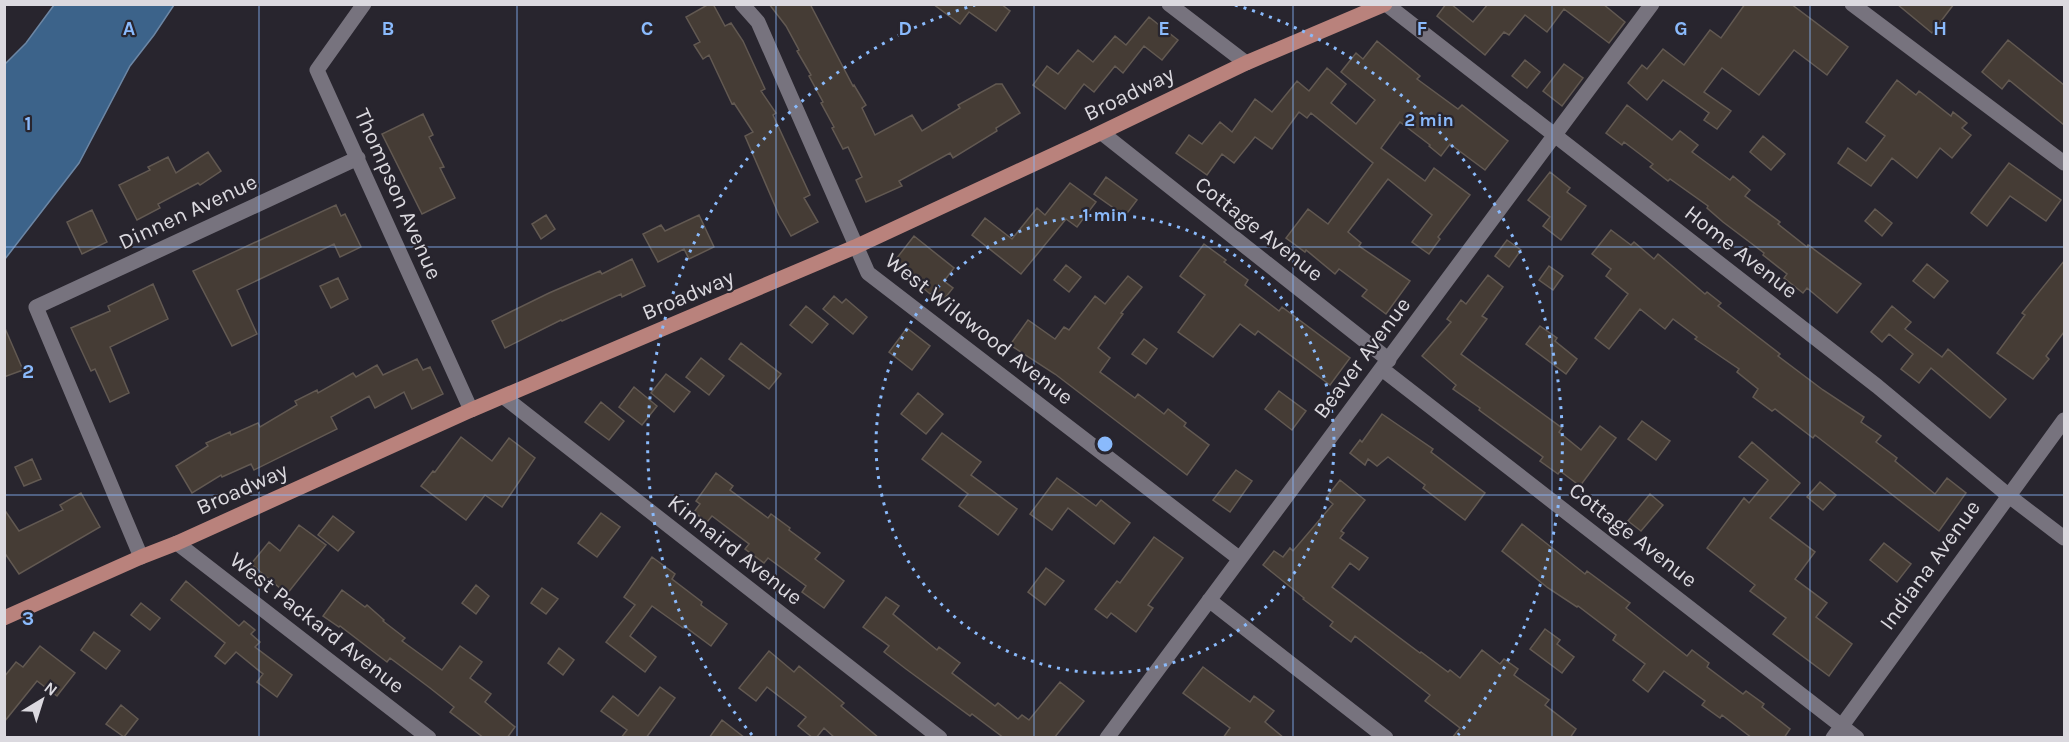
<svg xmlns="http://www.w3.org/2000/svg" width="2069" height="742" font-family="Karla,sans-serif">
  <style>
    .water { fill: #3c638a; stroke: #6c86a4; stroke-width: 1.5 }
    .building { fill: #453c35; stroke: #625952; stroke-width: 1.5 }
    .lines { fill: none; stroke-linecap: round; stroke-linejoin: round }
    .minor { stroke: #77737e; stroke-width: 15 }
    .major { stroke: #b9827c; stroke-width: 15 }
    .grid { fill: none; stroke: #8abafc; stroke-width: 1.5; stroke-opacity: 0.55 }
    .ring { fill: none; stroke: #8abafc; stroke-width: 3; stroke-dasharray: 3 6 }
    .labels { text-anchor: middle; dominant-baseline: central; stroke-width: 4.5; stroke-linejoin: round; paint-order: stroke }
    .street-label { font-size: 22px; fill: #dbd9df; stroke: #28252e }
    .grid-label { font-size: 20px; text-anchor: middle; font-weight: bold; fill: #8abafc; stroke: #28252e; stroke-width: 4.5; stroke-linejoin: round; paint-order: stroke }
    .centre { fill: #8abafc; stroke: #28252e; stroke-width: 3 }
    .ring-label { font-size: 18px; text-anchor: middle; font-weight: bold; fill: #8abafc; stroke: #28252e; stroke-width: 4.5; stroke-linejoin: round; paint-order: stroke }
  </style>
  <rect width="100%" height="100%" fill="#28252e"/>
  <path class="water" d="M54,5H174L154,35L130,66L79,163L5,259V64L26,43Z"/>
  <path class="building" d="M709,4H713L725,26L731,23L743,41L765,89L761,91L776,113L773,115L810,195L804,198L818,222L791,236L779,215L745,136L753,132L734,103L732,104L709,55L703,59L694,45L700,42L686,17Z
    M769,4H810L853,86L854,85L866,105L862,108L875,135L912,115L922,131L960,108L958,105L996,84H1002L1020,113L996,128L997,131L953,158L950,153L899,181L902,186L866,202L856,180L862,177L848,147L843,149L832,128L834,127L821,103L823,102L809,76L811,75L797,51L799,50L786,26Z
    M933,4H1001L1010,11L996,31L969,12L960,24Z
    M1446,4H1451L1473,22L1488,4H1603L1625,22L1609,43L1564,9L1547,32L1525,15L1509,35L1504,32L1485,55L1437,16Z
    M1745,4H1791L1848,47L1827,75L1794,50L1759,95L1722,68L1704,92L1731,111L1717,129L1704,120L1709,113L1663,80L1647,100L1628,83L1642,65L1647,69L1663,49L1684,65L1710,30L1721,38Z
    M1897,4H1954L1932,33Z
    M1149,17L1178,40L1162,60L1144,46L1123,73L1115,66L1094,92L1084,84L1065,109L1033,85L1047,66L1058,74L1078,50L1093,62L1115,36L1126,45Z
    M2008,40L2064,85V125L2009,80L2002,89L1982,72Z
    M1377,41L1420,76L1417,79L1458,109L1462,105L1508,141L1485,170L1450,144L1441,156L1429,146L1430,145L1400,122L1381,148L1425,181L1434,168L1470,195L1438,237L1440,239L1429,254L1412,242L1432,215L1388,179L1348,232L1361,243L1359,246L1410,281L1386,314L1362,296L1367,290L1339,269L1335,274L1306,250L1305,252L1286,238L1308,209L1328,224L1373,163L1311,113L1307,118L1299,112L1272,149L1255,137L1234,163L1222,154L1207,175L1176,153L1189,135L1202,144L1220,122L1232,132L1255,99L1272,112L1297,81L1309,91L1327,68L1346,84L1331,103L1356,124L1375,100L1341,72L1356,53L1363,59Z
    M1525,60L1540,72L1527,88L1512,76Z
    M1564,64L1583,78L1562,106L1543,91Z
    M1897,80L1916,95L1919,91L1951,116L1953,112L1967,123L1962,128L1971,135L1952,158L1940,148L1917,178L1892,158L1871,186L1838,163L1848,148L1866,161L1885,136L1866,122Z
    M1627,105L1672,140L1680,131L1698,145L1692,152L1730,180L1733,176L1750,190L1745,196L1780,222L1778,224L1807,247L1808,245L1861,284L1837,313L1807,288L1803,293L1784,278L1787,274L1763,255L1764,253L1723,222L1707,208L1708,206L1670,179L1668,181L1650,167L1653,164L1624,142L1622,145L1606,133Z
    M423,114L433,135L429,137L444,167L440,168L455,198L422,214L382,134Z
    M1763,136L1785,154L1771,170L1750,152Z
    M208,152L221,171L200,185L198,183L158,204L160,208L137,220L119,185L150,170L148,167L168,157L176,173Z
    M2009,163L2061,200L2046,221L2010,196L1987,226L1971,213Z
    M1550,172L1570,188L1567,192L1586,206L1561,240L1543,226L1550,217L1528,200Z
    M1106,177L1137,200L1125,216L1094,194Z
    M1070,183L1096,202L1077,227L1066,219L1021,274L972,235L985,218L1012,239L1037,208L1045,215Z
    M336,205L341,216L345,214L361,247L340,257L334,244L237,290L257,334L232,346L193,271Z
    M1875,209L1892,223L1882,236L1865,221Z
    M92,210L107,242L82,254L67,222Z
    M546,215L555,229L541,239L532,224Z
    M699,215L714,247L689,259L684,249L658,262L643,234L661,225L665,231Z
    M1611,230L1631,245L1634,242L1654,259L1658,254L1705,294L1707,292L1721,303L1718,306L1780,354L1778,356L1823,390L1864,417L1861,422L1881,436L1876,442L1897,458L1895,461L1935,494L1947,478L1966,493L1939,531L1815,435L1813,438L1775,409L1772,411L1753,397L1758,389L1737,372L1739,369L1695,339L1697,337L1673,319L1665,329L1640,309L1609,349L1595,338L1628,294L1606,276L1611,269L1592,254Z
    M914,236L954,268L944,281L953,288L941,303L893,263Z
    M1507,240L1521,250L1509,267L1495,256Z
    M1204,244L1226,260L1224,262L1248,280L1245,285L1279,311L1282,307L1350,358L1330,385L1258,331L1255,335L1240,324L1213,357L1178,332L1205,295L1180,276Z
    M632,259L645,286L622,297L621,294L562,321L561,320L505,348L492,321L549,293L600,271L602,274Z
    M2064,261V332L2046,356L2049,359L2033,379L1997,353L2025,315L2022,313Z
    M1927,264L1948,281L1934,298L1913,281Z
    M1066,265L1081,277L1069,292L1054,280Z
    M1549,266L1563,276L1553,290L1539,280Z
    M1488,275L1503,287L1482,316L1487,319L1461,354L1562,428L1559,432L1581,450L1600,426L1616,438L1580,486L1560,471L1558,474L1540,461L1543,457L1479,410L1480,408L1453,389L1456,385L1422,356L1451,322L1447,319L1461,300L1466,304Z
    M1128,276L1142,287L1121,313L1123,314L1098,348L1110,358L1100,372L1135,398L1138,394L1164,414L1168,409L1186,423L1184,426L1209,445L1187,475L1055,374L1010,345L1028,320L1055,339L1064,327L1069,330L1095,296L1105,304Z
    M338,278L348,299L331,308L320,286Z
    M153,284L168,319L110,347L129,393L110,402L95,369L91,371L71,328L110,311L108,306Z
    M834,296L842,303L846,299L867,317L853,334L823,309Z
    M806,306L828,324L812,343L790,325Z
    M1892,306L1911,322L1905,329L1942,357L1948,349L2006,399L1990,418L1931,368L1919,383L1901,369L1913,354L1889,334L1882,342L1871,332Z
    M4,326L23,370L4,377Z
    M1540,326L1557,338L1555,341L1577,359L1566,374L1526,344Z
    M907,328L930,346L912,370L889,352Z
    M1144,339L1157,349L1146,364L1132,354Z
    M741,343L781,374L769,389L729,359Z
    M701,358L724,376L709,395L686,377Z
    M417,359L423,370L430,367L443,394L412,409L404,392L375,408L369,396L331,417L337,429L254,470L251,464L222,477L221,475L192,493L176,466L208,446L206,443L230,432L231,435L258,423L260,427L297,405L295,401L317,390L318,393L353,373L356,377L377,365L383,375Z
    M666,374L690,392L674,412L651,393Z
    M634,387L657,406L642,425L619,407Z
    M1279,391L1306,411L1292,430L1265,409Z
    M918,393L943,414L926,434L901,414Z
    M601,402L624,421L609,440L585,422Z
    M1382,414L1433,449L1431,452L1485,493L1465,520L1423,488L1425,485L1388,457L1377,466L1368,459L1365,465L1350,453L1360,440L1362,442Z
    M1642,421L1670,441L1656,460L1628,439Z
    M942,433L981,462L971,475L1017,509L998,535L959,506L968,494L922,459Z
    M461,437L492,461L509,438L535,458L502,507L485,495L466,520L421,486L433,471L435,472Z
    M1752,442L1800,483L1770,518L1815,552L1795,579L1827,603L1816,617L1852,644L1829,676L1773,634L1786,618L1750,591L1755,585L1707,548L1744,498L1749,503L1768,480L1739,457Z
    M32,459L41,479L24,486L15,467Z
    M1236,470L1252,481L1230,512L1213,500Z
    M716,473L733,486L730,490L768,518L771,514L790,528L789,530L820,553L815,559L844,581L824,608L802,592L806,586L768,558L764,563L745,549L749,544L712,516L707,522L694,512L700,504L696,501Z
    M1057,478L1096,506L1101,500L1130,523L1114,544L1068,508L1052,530L1030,514Z
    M1340,480L1365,500L1341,531L1344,533L1340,538L1368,558L1359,570L1350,563L1332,587L1420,653L1421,652L1448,672L1450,670L1460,678L1482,650L1500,664L1504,659L1518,669L1514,675L1549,700L1545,705L1576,729L1570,738H1452L1460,728L1425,701L1430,695L1355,636L1351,642L1330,626L1333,622L1303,599L1304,598L1263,565L1274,551L1283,557L1290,548L1293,551L1333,504L1326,498Z
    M1820,482L1836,495L1823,510L1807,497Z
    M81,493L100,527L19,574L4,552V509L19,531L63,510L60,505Z
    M1650,494L1663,505L1641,531L1628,521Z
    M601,513L620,527L597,557L578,543Z
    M333,516L354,532L338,551L318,535Z
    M1522,524L1585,574L1587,571L1630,603L1626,608L1687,656L1692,650L1709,663L1707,667L1743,694L1746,691L1764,704L1762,707L1790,729L1784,738H1752L1722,715L1720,718L1702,705L1705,701L1664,671L1648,692L1633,680L1645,664L1613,640L1616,635L1578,606L1577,607L1548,588L1502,551Z
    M299,525L326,545L287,594L251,564L269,542L280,551Z
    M1154,537L1183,558L1148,605L1153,608L1136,632L1111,613L1107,618L1095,609L1117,581L1120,583Z
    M1884,543L1911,564L1897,582L1870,560Z
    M652,557L675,574L672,579L702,602L701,605L727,624L711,646L684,626L683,628L652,606L630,636L656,657L645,672L606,642L635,605L624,597Z
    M1046,568L1064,581L1045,605L1028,592Z
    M186,581L239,626L244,621L255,630L251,634L260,642L255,647L292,675L277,697L257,682L263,674L236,652L225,664L215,656L225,643L171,600Z
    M476,585L489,596L476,614L462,603Z
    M542,588L558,599L546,614L531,603Z
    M342,590L365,607L367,605L384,620L383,621L405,638L402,641L442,670L460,646L482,662L470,678L491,694L485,702L515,727L507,738H484L450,712L454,707L430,688L390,658L387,662L340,626L339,627L323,616Z
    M886,597L899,606L893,614L937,650L939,647L960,663L952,673L995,706L998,703L1018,719L1022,715L1029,720L1060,682L1084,701L1054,738H1004L972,714L970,716L906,669L884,652L889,646L863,627Z
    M141,603L160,618L150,630L131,615Z
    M1545,629L1560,640L1557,644L1574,657L1562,673L1530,649Z
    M94,632L120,651L106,669L81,650Z
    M40,646L75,673L57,696L37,681L4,722V677L16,662L23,667Z
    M559,648L574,660L563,675L548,663Z
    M769,651L794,672L799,666L844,703L841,706L879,738H835L824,728L816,738H813L798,726L806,717L767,687L756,701L739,688Z
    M1203,667L1250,702L1254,696L1274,711L1265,722L1284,738H1223L1230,728L1183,693Z
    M660,687L675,698L646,738H621L627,730L601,711L613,696L638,716Z
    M121,705L138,719L124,737L106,724Z
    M722,720L745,738H709Z"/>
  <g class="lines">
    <path class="minor" d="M364,4L317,70L471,410
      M742,4L758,22L868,273L1240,559
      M1169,4L1246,63
      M1386,4L1877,386L2009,496L2064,538
      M1852,4L2064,163
      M1102,133L1389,360
      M1382,369L1857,738
      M504,397L940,738
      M177,543L429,738
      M141,557L36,307L358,158
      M1209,600L1386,738
      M1107,738L1652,4
      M1833,738L2064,420"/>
    <path class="major" d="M4,618L141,557L177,543L471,410L855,247L1092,137L1246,63L1385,4"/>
  </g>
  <path class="grid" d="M259,4V738M517,4V738M776,4V738M1034,4V738M1293,4V738M1552,4V738M1810,4V738M4,247H2064M4,495H2064"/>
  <g class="ring">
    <circle cx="1105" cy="444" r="229"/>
    <path d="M752 735A458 458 0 0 1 975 5M1235 5A458 458 0 0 1 1458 735"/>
  </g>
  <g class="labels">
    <g class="street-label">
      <text transform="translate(1129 94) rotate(-26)">Broadway</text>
      <text transform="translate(398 194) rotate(66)">Thompson Avenue</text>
      <text transform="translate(188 212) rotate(-25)">Dinnen Avenue</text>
      <text transform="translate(1259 229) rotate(38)">Cottage Avenue</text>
      <text transform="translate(1741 252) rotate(38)">Home Avenue</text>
      <text transform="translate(688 295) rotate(-23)">Broadway</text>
      <text transform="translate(979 329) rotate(38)">West Wildwood Avenue</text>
      <text transform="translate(1362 358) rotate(-53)">Beaver Avenue</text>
      <text transform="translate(242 489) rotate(-24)">Broadway</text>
      <text transform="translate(1633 535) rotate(38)">Cottage Avenue</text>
      <text transform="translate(735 550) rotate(38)">Kinnaird Avenue</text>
      <text transform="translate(1930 565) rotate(-54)">Indiana Avenue</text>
      <text transform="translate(317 623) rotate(38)">West Packard Avenue</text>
    </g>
  </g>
  <g class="grid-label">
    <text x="129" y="35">A</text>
    <text x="388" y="35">B</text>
    <text x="647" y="35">C</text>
    <text x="905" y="35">D</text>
    <text x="1164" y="35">E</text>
    <text x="1422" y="35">F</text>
    <text x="1681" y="35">G</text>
    <text x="1940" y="35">H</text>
    <text x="28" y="130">1</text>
    <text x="28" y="378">2</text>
    <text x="28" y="625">3</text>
  </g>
  <circle cx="1105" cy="444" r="9" class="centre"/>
  <g class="ring-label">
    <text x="1429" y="126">2 min</text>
    <text x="1105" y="221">1 min</text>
  </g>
  <rect width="2069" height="742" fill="none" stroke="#dbd9df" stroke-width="12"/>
  <g transform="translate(42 700) rotate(38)" stroke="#28252e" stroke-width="4.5" paint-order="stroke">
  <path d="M0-4.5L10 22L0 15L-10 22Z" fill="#dbd9df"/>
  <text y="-9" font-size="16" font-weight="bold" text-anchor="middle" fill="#dbd9df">N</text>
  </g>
</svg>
